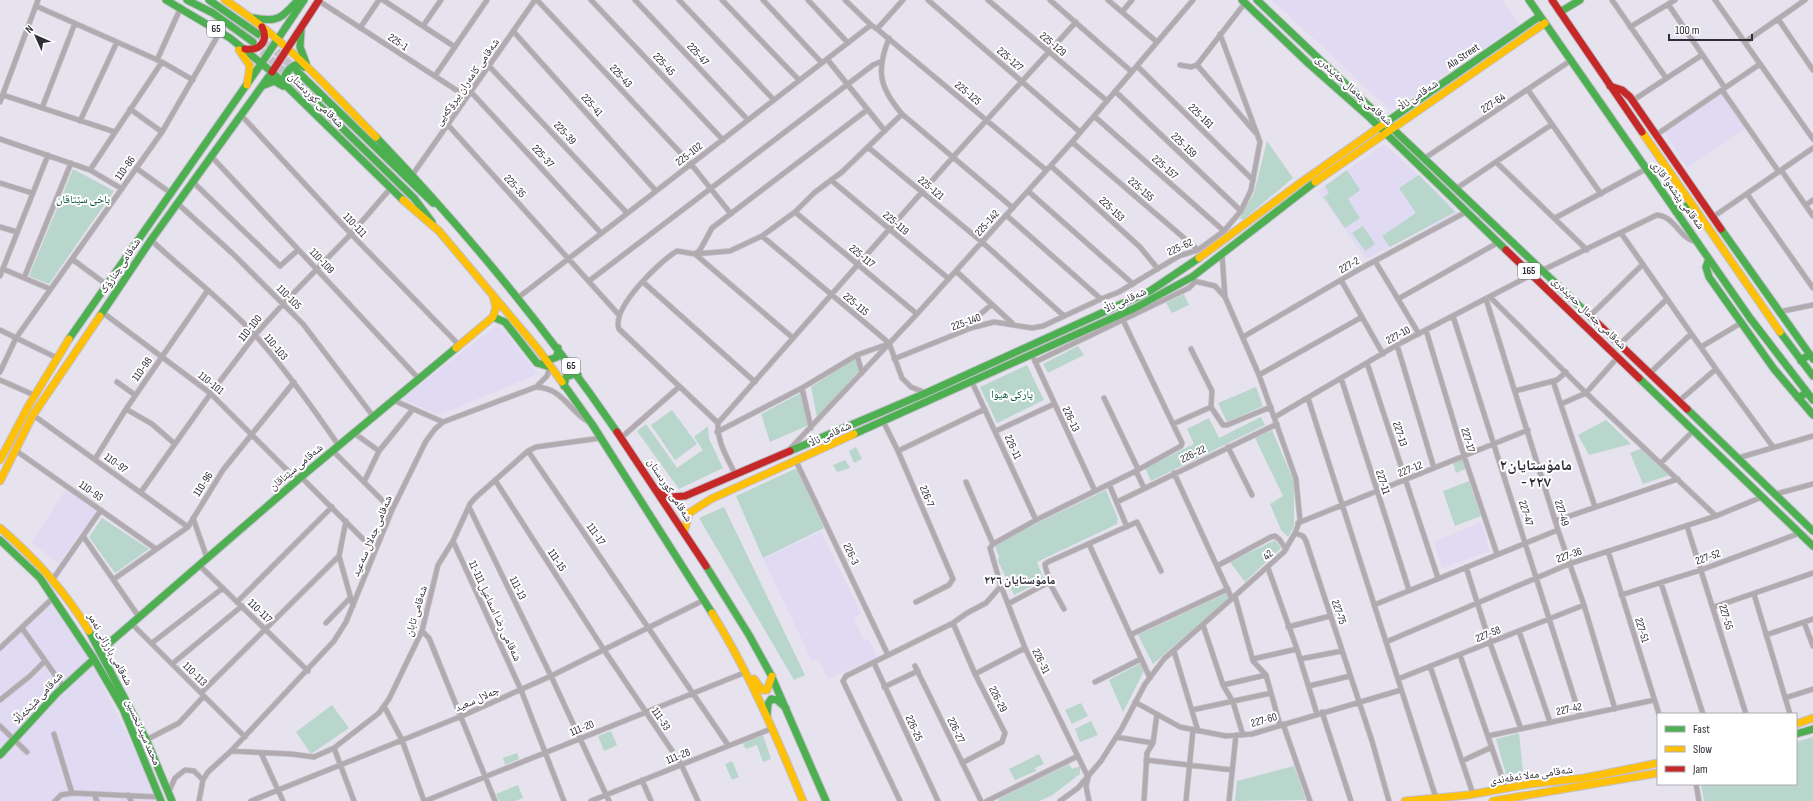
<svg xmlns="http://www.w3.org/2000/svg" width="1813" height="801" font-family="'Sofia Sans Condensed','Noto Naskh Arabic',sans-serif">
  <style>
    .built { fill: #e0dbf2 }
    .green { fill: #b8d6cb }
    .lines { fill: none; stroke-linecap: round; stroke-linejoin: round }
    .highway-tunnel { stroke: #c1bfca; stroke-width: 8; stroke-dasharray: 8 4; stroke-linecap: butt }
    .street-casing { stroke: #c2bfc9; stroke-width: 6 }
    .fast-casing { stroke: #c2bfc9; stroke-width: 9 }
    .slow-casing { stroke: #c2bfc9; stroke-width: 9 }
    .jam-casing { stroke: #c2bfc9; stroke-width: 9 }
    .street { stroke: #b1aaae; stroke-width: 4.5 }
    .fast { stroke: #4caf50; stroke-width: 7 }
    .slow { stroke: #ffc107; stroke-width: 7 }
    .jam { stroke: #c62828; stroke-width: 7 }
    .labels { text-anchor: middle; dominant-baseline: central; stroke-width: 4; stroke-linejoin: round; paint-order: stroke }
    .shield { fill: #fff; stroke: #6d6c72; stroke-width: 1 }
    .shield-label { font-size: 10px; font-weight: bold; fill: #2f2d36 }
    .street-label { font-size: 11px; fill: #2f2d36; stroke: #fff }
    .park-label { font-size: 11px; fill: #025034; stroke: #fff }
    .neighbourhood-label { font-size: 12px; font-weight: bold; fill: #2f2d36; stroke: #fff }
    .district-label { font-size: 15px; font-weight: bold; fill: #2f2d36; stroke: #fff }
  </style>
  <rect width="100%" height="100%" fill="#e6e3ef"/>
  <path class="built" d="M1272,0H1502L1519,24L1391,111Z
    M1723,92L1746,128L1687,168L1665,133Z
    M1384,144L1453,206L1457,213L1366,259L1317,191Z
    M498,324L538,374L439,415L402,399Z
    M66,489L97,510L59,563L31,543Z
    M1481,522L1490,551L1442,568L1434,542Z
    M821,532L861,613L854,618L864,641L869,639L877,657L828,679L818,659L812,661L763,559Z
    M49,597L86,651L160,801H0V644Z"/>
  <path class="green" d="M1267,141L1293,178L1244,219H1241L1240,218L1254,193Z
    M73,169L114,191L49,284L29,276Z
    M1347,170L1360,190L1348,199L1360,218L1345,228L1324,197L1329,193L1325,186Z
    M1419,175L1455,212L1390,247L1382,236L1416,213L1399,188Z
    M1363,226L1375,244L1365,251L1352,233Z
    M1184,294L1189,305L1172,313L1166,303Z
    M1078,346L1084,355L1048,373L1043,364Z
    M855,359L860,370L817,417L811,387Z
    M1027,365L1044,400L997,423L980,387Z
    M1256,387L1263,406L1227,422L1218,403Z
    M801,393L809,425L770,442L761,414Z
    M672,410L697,444L675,460L651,425Z
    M1261,417L1265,425L1151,481L1145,468L1194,444L1187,429L1209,418L1219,438Z
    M1606,420L1631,444L1589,455L1578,435Z
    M646,424L677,468L703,450L694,437L708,426L709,439L723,468L679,489L637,431Z
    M1272,430L1294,482V526L1288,537L1281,530L1270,504L1283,496L1255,438Z
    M856,447L862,459L854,463L849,451Z
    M1643,448L1670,475L1643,484L1630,453Z
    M1463,459L1467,468L1456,473L1453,463Z
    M845,460L850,468L837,472L833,465Z
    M797,468L824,528L763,558L736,496Z
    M1469,481L1481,516L1455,526L1443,491Z
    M1106,490L1118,519L1117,524L1037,562L1044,580L1014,595L998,561L999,556L994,544Z
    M724,507L805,675L794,680L699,518Z
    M102,518L149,549L115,573L89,537Z
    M1275,540L1281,548L1245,582L1230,562Z
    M1227,593L1229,598L1153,664L1138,635Z
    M1141,663L1144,671L1123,712L1109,680Z
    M1081,703L1088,716L1072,724L1065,710Z
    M332,705L349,728L311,754L296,732Z
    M1091,721L1098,735L1080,742L1075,729Z
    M611,731L617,745L604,751L598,736Z
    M1519,733L1523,772L1506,774L1496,739Z
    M763,735L771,759L763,762L757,745L746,749L742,742Z
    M1813,737V801H1704L1701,784H1796V742Z
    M517,753L519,759L505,765L503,758Z
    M1039,754L1044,764L1035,768L1036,771L1015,780L1009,769Z
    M732,761L739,777L732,780L725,764Z
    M1069,764L1072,769L1080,766V774L1051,796L1039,801H998L1000,798Z
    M1294,766L1306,800L1235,801L1237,781Z
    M518,785L523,798L515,801H499L496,794Z"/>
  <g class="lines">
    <path class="highway-tunnel" d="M259,35L296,70
      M253,43L290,77"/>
    <defs>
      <path id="street" d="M383,0L455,47
        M537,0L691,164L731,214
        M591,0L723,140
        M635,0L748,120
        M679,0L774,100
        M722,0L799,80
        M763,0L822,63
        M808,0L848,43
        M845,0L871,25L877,29L1046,170
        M928,0L1080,132
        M988,0L1107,101
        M1050,0L1132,72
        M1108,0L1157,42
        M1612,0L1666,78
        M1715,0L1813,139
        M319,1L467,97
        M1668,4L1725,88
        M36,6L162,62L193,80
        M1122,12L1132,0
        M1778,19L1813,70
        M423,26L441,0
        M1630,27L1675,0
        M360,28L379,0
        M877,29L903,0
        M513,31L656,191
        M889,38C876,71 879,87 902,114L1013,208
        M1745,42L1805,0
        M827,59L885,131
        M157,60L181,7
        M1180,65L1191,67L1197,65
        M1197,65L1255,132
        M1197,65L1245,3
        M489,66L627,213
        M1137,66L1253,180
        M435,76L487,0
        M1528,90L1601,194
        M1722,90L1779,172
        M1115,91L1241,211
        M471,92L601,233
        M3,95L115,132
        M1632,101L1702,55
        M0,102L38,0
        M42,108L75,23
        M130,109L162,132
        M241,115L351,234L459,345
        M1094,116L1224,231
        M80,121L117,42
        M448,125L619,315
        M1656,135L1760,64
        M0,139L90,170L122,189
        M1072,142L1198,250
        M869,148L982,242L1064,316
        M211,156L419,379
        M1425,158L1570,61
        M1496,162L1587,250
        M1051,166L1140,247L1158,269
        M136,168L172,194
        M90,170L162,62
        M1781,170L1813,216
        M413,174L535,0
        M831,180L949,279
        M193,182L280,266L298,250
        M0,183L32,193
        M1457,188L1551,125
        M1028,191L1133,284
        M1747,194L1813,288
        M177,203L232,253L303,324L373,416
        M1806,205L1813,200
        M795,212L917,314
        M1006,215L1101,299
        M1713,217L1813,148
        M1555,218L1646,169
        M0,227L17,232
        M1621,233L1716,369L1773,447
        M762,236L889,343L902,378L911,387L926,393
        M151,240C185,272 224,301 256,336C287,371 313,408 339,446
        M72,259L107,285
        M1375,261L1419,334
        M3,269L50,289
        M1543,270L1657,215C1675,216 1679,239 1697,242
        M956,271L1012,323
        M0,276L48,155
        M24,278L71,163
        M1341,280L1383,354
        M589,281L873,65L880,62
        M1194,281L1215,286L1225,297
        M643,282L755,382
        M519,297L871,25
        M1490,297L1586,393L1716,516
        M1398,299L1499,242
        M1486,299L1558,530L1584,605L1615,709
        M102,312L210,393L297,480
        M1778,312L1813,305
        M1453,316L1580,716
        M1590,316L1643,264
        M0,330L57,358
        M962,330L991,305
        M1426,330L1464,456L1497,554
        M1243,337L1358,270L1466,212
        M793,338L695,254L700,250L712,228L867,110
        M1620,344L1667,299
        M1397,345L1434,468
        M1701,347L1741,323
        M1191,349L1212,391L1211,407L1223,425H1227L1271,407
        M857,355L862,373
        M894,359L971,328L994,322L1032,328L1043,326L1101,299L1119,292L1179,256L1198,250L1224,231L1241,211L1251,190L1260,142L1220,34
        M1034,359L1095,491
        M1035,362L1189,288L1196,281
        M1367,363L1438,578
        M0,372L16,338L162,132L220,32
        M1650,373L1691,334
        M1259,375L1362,317
        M1341,378L1409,590
        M0,380L34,395
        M1553,381L1595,507
        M117,382L135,395
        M972,382L1036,520
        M536,387L547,376L550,367
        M802,388L811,428
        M1515,391L1557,380L1566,372
        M1104,398L1138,469
        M1308,398L1436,798
        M393,400L443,422
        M1679,401L1716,369
        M1561,404L1586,393L1618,357
        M126,409L152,424L175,444
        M33,415L188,527
        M1275,417L1397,345L1533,274
        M883,421L898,451L953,579L949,585L916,602
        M718,423L953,157L1076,22
        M1173,424L1211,407
        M996,431L1054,404
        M717,432L802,388L857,355L888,344
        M354,433L379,451
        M622,437L679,387
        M1228,447L1252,495
        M15,450L156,549
        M789,450L917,314L1072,142L1193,0
        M333,451L392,510
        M528,451L728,745
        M898,451L985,409
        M1738,458L1813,436
        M95,459L126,409L208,290
        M796,461L888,655
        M1661,463L1694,430
        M1136,471L1144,488
        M1174,473L1232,599
        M735,474C727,457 717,442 718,423L619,329C611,308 660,261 677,251L695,254L730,251L762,236L795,212L814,193L842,172L902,114
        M301,477L374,550
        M495,480L604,650L681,764L698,801
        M364,482L379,451L413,409
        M966,482L993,544
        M1109,484L1127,527
        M141,492L211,393L255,335L283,304L351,234L390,189
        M1776,494L1813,484
        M1117,502L1277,424
        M469,507L551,676L609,801
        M193,518L207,558
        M346,521L339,556L353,606
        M1555,521L1678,479
        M1298,523L1528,430
        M1687,526L1746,714
        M1295,533L1303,536L1306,541L1372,741L1389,801
        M83,536L139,617
        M453,541L521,690L564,801
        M1089,544L1150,678
        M1608,551L1659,714
        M199,565L308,671
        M1217,566L1271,537L1275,536L1279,539L1286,549
        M1466,567L1490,643L1521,729
        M1268,568L1297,649L1317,714
        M53,579L101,510
        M114,579L188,527L223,470L294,382
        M1049,582L1064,609
        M1661,583L1703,714
        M1754,594L1790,714
        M1621,595L1701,570L1800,533
        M1235,596L1253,661L1266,675L1280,725
        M237,602L332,507
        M1008,604L1049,582C1050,575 1045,571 1045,564L1048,562L1137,522L1161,571
        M1374,605L1558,530
        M1714,607L1813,573
        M1804,622L1813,646
        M326,623L350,598
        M953,623L975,674L1005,733L1002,742L962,763
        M132,624L245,737
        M1203,625L1223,685L1233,702L1243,735
        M1288,627L1330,616
        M22,628L63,686
        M422,631L429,638L495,801
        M1519,631L1550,722
        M1130,635L1228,589
        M1766,635L1813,619
        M1386,642L1569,564L1716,516L1762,497
        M152,643L223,588
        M0,648L53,598
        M1174,651L1198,731
        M1460,655L1506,789
        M1253,659L1297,649
        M1300,659L1342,651
        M874,663L938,801
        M172,664L242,606
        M915,666L981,801
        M1430,666L1473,794
        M975,674L1025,648
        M1398,679L1584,605
        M1095,682L1141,659
        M1223,685L1266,675
        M1309,686L1350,676
        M884,687L918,671
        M201,693L339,556
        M1785,698L1813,689
        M0,700L30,676L45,661
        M1135,702L1180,727L1226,736L1252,734L1401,690
        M384,706L402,740L424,801
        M1192,710L1271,693
        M1322,712L1351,801
        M1283,724L1310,801
        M0,726L27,752
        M54,734L72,793
        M1488,736L1654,700
        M1116,737L1153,743
        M146,740L179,723L204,696
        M334,748L354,801
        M231,751L291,754L314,757L334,748L379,713L389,699L422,631L438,565L453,541L470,504L475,498L528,451L536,447L601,438
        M261,753L283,801
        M1146,760L1232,770
        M1462,761L1492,747
        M1088,777L1025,648L1001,586L990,548L993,544L1036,520L1136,471L1181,446L1182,443L1123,320
        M1088,778L1086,786L1089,801
        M642,780L651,801
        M1696,784L1699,801
        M169,791L175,778L185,770L194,771L203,780
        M94,794L97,801
        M128,795L131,801
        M55,801L61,795L72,793L159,797
        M199,801L203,780L208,772L231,751L334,641L346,622L392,510L426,441L435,429L443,422L536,387C562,388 568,409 587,421
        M251,801L462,716L551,676L704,600
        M425,801L746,672
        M591,801L773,728
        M900,801L843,681L846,676L953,623L967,613L986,603L1001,586
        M987,801L1078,756
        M1060,801L1078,788L1101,761L1122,728L1145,684L1164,659L1284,552L1295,533L1300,520L1296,479L1259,375L1225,297L1222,254
        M1144,801L1147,753L1153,743L1157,714
        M1186,801L1193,730
        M1229,801L1236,735"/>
      <path id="fast" d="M166,0L230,38L272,72L403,200
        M187,0L213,13L253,42
        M209,0L258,34
        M1242,0L1309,64L1370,118L1506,250
        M1257,0L1588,314
        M1529,0L1750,318L1813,400
        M1560,12L1580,0
        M254,18C278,23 283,17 298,0
        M301,30L300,47L306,63
        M261,64L304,0
        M297,71L433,203
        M290,77L414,198L432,222
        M283,82C285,73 290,66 299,64L304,67
        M262,86L274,81L283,86
        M1388,121L1540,16
        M376,137C464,229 545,327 617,432
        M1676,212L1690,204
        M1721,229L1813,359
        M1709,259L1706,267L1709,277L1774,369L1813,415
        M100,316L151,240L272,72
        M493,317L505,322L537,363L550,367
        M1780,332L1813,376
        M69,339L261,64
        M545,359L549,360L557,357L558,348
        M1801,361L1809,354
        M1639,378L1813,546
        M562,382L592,424L712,613
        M564,386L566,377L574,374L578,375
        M1798,398L1806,393
        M1687,409L1813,531
        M854,434L1135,308L1192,277L1315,182
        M790,451L926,393L1150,291L1199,258
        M0,540L40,578L94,659L123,709L161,801
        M706,566L749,635L771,675L826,801
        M89,631L146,739L172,801
        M100,651L301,477L456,348
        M767,715L768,704L771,699L777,700L786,708
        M1796,734L1813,729
        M0,755L57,693L94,659"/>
      <path id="slow" d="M225,0C283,37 328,88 376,137
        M239,50L250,66L247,85
        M1642,132L1780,332
        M1315,182L1545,23
        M403,200L439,231L538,349L562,382
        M1199,258L1296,186L1388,121
        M456,348L493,317L496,307L493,296
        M0,460L29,405L69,339
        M0,481L33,415L100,316
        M0,528C35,558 65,591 89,631
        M684,532L689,513L711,499L854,434
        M712,613C749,672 776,736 803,801
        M754,679L762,690H767L772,676
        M1796,724L1813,718
        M1405,801L1468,795L1530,784L1584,778L1658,763
        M1493,801L1658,773"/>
      <path id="jam" d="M1552,0L1642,132
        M245,49C260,51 269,41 262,27
        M272,72L319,0
        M1610,86L1622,90L1630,97L1721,229
        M1506,250L1639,378
        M1588,314L1687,409
        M617,432L706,566
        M658,492L672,497L685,496L790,451"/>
    </defs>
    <use href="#street" class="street-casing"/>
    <use href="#fast" class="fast-casing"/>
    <use href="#slow" class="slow-casing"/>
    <use href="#jam" class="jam-casing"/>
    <use href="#street" class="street"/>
    <use href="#fast" class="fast"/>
    <use href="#slow" class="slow"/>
    <use href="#jam" class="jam"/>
  </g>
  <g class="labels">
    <g class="shield">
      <rect x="207" y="21" width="18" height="16" rx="3"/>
      <rect x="1518" y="263" width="22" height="16" rx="3"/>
      <rect x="562" y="358" width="18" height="16" rx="3"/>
    </g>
    <g class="shield-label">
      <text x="216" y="29">65</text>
      <text x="1529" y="271">165</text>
      <text x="571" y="366">65</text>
    </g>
    <g class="street-label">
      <text transform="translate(398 42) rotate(33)">225-1</text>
      <text transform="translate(1053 44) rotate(40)">225-129</text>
      <text transform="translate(698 54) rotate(47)">225-47</text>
      <text transform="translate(1463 56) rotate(-34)">Ala Street</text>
      <text transform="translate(1010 59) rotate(41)">225-127</text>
      <text transform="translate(664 64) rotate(47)">225-45</text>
      <text transform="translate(621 76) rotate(47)">225-43</text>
      <text transform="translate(467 82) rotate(-55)">شه‌قامی كامەران بیرۆكەیی</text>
      <text transform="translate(1354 90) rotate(42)">شەقامی جەمال حەیدەری</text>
      <text transform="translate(968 93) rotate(40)">225-125</text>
      <text transform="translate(1418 95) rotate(-34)">شه‌قامی ئاڵا</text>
      <text transform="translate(316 100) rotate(45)">شەقامی کوردستان</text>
      <text transform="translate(1493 103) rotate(-33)">227-64</text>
      <text transform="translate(592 105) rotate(48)">225-41</text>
      <text transform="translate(1201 116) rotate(44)">225-161</text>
      <text transform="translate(565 133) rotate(47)">225-39</text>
      <text transform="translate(1184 145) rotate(44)">225-159</text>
      <text transform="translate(689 154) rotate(-38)">225-102</text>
      <text transform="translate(543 156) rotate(47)">225-37</text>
      <text transform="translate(1165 167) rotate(41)">225-157</text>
      <text transform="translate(125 168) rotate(-55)">110-86</text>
      <text transform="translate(515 186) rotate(48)">225-35</text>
      <text transform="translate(931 188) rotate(40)">225-121</text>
      <text transform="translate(1141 189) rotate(41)">225-155</text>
      <text transform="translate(1678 195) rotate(54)">شەقامی پێشەوا قازی</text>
      <text transform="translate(1112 209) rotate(43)">225-153</text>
      <text transform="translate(896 223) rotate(40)">225-119</text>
      <text transform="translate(987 223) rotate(-48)">225-142</text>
      <text transform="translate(355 225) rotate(47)">110-111</text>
      <text transform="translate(1180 247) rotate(-25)">225-62</text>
      <text transform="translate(862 256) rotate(40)">225-117</text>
      <text transform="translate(322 261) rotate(46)">110-109</text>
      <text transform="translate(1349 265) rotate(-30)">227-2</text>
      <text transform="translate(120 266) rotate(-56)">شەقامی چنارۆک</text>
      <text transform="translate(289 297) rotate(45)">110-105</text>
      <text transform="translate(1125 300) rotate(-25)">شه‌قامی ئاڵا</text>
      <text transform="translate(856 304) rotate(40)">225-115</text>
      <text transform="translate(1589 313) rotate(44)">شەقامی جەمال حەیدەری</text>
      <text transform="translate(966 322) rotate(-20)">225-140</text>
      <text transform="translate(250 328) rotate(-51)">110-100</text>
      <text transform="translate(1398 335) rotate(-29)">227-10</text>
      <text transform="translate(276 347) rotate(50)">110-103</text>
      <text transform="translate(142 369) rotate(-55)">110-98</text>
      <text transform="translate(211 383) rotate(39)">110-101</text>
      <text transform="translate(1071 419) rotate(65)">226-13</text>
      <text transform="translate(830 434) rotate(-25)">شه‌قامی ئاڵا</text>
      <text transform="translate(1400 434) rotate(72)">227-13</text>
      <text transform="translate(1468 440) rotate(73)">227-17</text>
      <text transform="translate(1013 447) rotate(65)">226-11</text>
      <text transform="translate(1193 454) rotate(-26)">226-22</text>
      <text transform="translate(116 463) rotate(36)">110-97</text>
      <text transform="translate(296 467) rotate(-40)">شەقامی سێتاقان</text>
      <text transform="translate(1410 469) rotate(-22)">227-12</text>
      <text transform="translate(1383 482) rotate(72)">227-11</text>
      <text transform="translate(203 484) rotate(-57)">110-96</text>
      <text transform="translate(670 490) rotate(57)">شەقامی کوردستان</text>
      <text transform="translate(91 491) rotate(35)">110-93</text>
      <text transform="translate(927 496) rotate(67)">226-7</text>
      <text transform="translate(1526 513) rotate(72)">227-47</text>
      <text transform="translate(1562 513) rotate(73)">227-49</text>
      <text transform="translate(596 534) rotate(55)">111-17</text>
      <text transform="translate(372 536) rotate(-67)">شەقامی جەلال سەعید</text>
      <text transform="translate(851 554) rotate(65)">226-3</text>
      <text transform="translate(1268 555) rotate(-43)">42</text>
      <text transform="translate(1569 555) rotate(-20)">227-36</text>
      <text transform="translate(1708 557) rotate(-20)">227-52</text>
      <text transform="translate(557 560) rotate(57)">111-15</text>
      <text transform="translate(518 588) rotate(64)">111-13</text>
      <text transform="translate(260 611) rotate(44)">110-117</text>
      <text transform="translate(416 611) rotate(-73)">شەقامی تابان</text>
      <text transform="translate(495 611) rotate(65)">شەقامی رضا اسماعيل 111-11</text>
      <text transform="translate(1339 612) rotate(70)">227-75</text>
      <text transform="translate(1726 617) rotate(73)">227-55</text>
      <text transform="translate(1642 630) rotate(73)">227-51</text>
      <text transform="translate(1488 634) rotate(-22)">227-58</text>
      <text transform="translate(110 649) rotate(61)">شەقامی بارزانی نەمر</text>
      <text transform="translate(1041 661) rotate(64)">226-31</text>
      <text transform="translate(195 674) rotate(45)">110-113</text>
      <text transform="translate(38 698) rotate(-47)">شەقامی شێخەڵڵا</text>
      <text transform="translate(477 699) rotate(-24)">جه‌لال سعید</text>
      <text transform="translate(998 699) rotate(63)">226-29</text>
      <text transform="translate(1569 709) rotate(-12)">227-42</text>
      <text transform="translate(661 719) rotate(56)">111-33</text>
      <text transform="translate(1264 720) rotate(-16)">227-60</text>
      <text transform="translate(582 728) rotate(-22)">111-20</text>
      <text transform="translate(914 728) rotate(65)">226-25</text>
      <text transform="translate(956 730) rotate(64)">226-27</text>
      <text transform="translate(143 732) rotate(66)">محمد سید تحسین</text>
      <text transform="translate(678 756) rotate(-22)">111-28</text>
      <text transform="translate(1531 775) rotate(-8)">شەقامی مەلا ئەفەندی</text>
    </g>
    <g class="park-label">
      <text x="83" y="199">باخی سێتاقان</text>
      <text x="1012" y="394">پاركی هیوا</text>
    </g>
    <g class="neighbourhood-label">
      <text x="1020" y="580">مامۆستایان ٢٢٦</text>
    </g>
    <g class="district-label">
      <text x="1536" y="465">مامۆستایان٢<tspan x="1536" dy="17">- ٢٢٧</tspan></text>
    </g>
  </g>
  <rect x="1657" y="713" width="140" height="72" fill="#ffffff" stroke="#acabaf"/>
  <rect x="1665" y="726" width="20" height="6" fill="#4caf50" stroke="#acabaf"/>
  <text x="1693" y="733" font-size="12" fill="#2f2d36">Fast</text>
  <rect x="1665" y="746" width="20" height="6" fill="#ffc107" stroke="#acabaf"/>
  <text x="1693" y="753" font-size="12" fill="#2f2d36">Slow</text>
  <rect x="1665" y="766" width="20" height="6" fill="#c62828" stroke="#acabaf"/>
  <text x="1693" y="773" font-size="12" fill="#2f2d36">Jam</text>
  <g transform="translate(36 36) rotate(315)" stroke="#ffffff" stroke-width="3" paint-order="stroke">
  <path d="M0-3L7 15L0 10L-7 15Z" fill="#2f2d36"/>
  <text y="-6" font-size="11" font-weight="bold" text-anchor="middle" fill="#2f2d36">N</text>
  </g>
  <path d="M1669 34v6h83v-6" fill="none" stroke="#2f2d36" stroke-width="2"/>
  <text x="1675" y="34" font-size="12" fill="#2f2d36" stroke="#ffffff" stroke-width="3" paint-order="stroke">100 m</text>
</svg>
